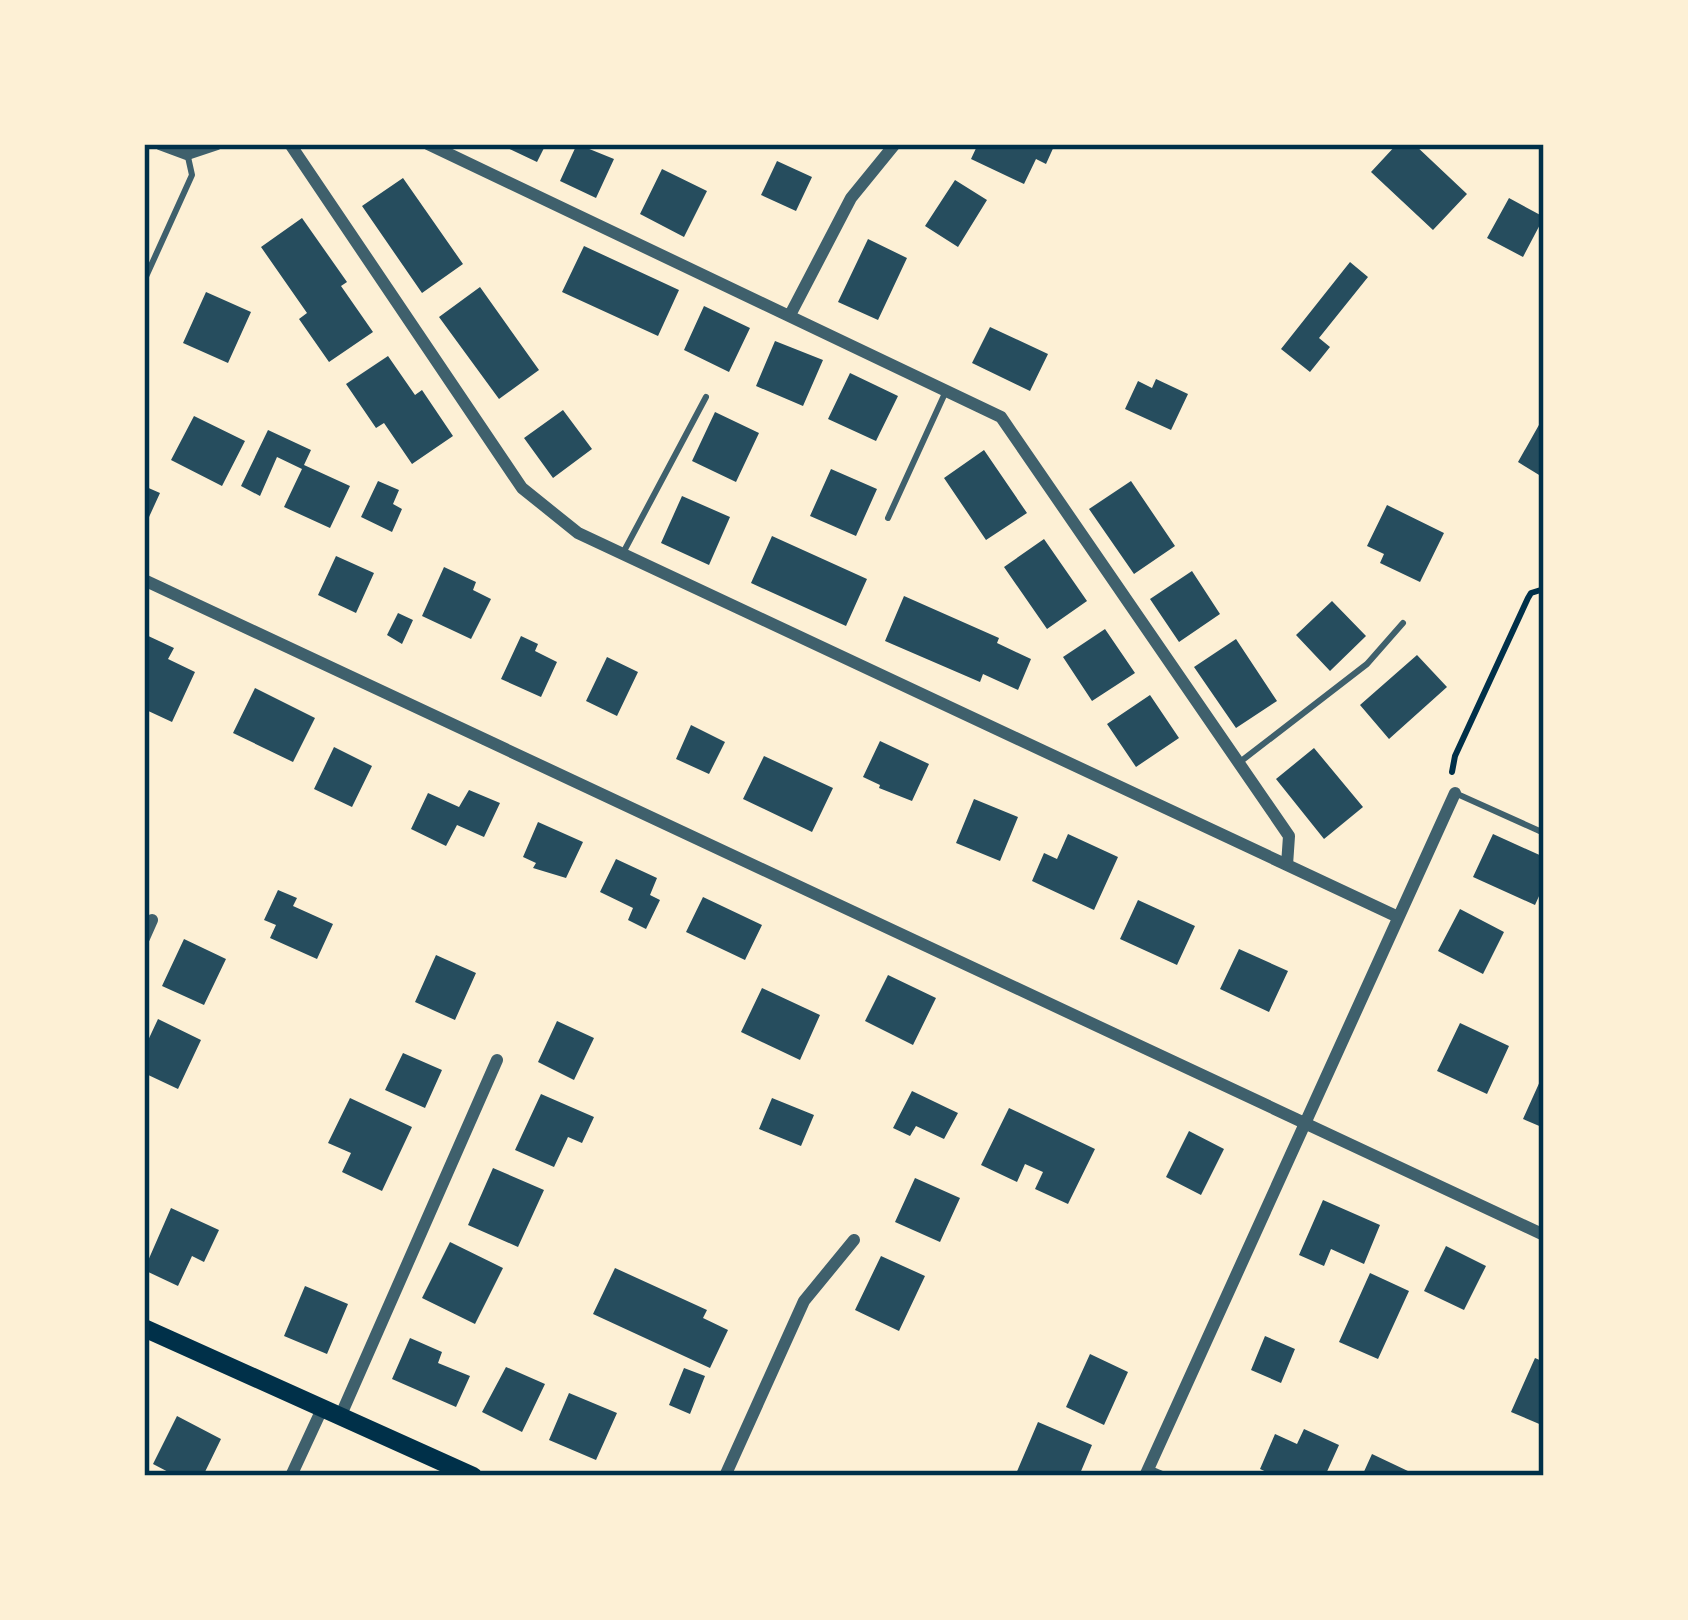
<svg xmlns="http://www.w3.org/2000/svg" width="1688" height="1620" font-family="'Fira Sans',sans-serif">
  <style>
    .building { fill: #264d5e }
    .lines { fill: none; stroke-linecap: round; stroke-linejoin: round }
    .path { stroke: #003049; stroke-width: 6 }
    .service { stroke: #3f606c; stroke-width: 6 }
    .minor { stroke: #3f606c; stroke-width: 12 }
    .secondary { stroke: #003049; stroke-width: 18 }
    .neatline { fill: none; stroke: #003049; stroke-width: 4.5 }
  </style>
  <rect width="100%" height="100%" fill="#fdf0d5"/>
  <path class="building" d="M499,144H546L537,162Z
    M577,144L614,159L596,198L560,181Z
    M978,144H1055L1046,164L1036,159L1024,184L971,159Z
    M1397,144H1414L1467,194L1433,230L1371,172Z
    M777,161L812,177L796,211L761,195Z
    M662,169L707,191L684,237L640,214Z
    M403,178L463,264L422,293L362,206Z
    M955,180L987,200L958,247L925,226Z
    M1509,198L1544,217L1523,257L1487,238Z
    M302,218L347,282L341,286L373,332L329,362L299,319L307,313L261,247Z
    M868,239L907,258L878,320L838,302Z
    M584,246L679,290L658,336L562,292Z
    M1350,262L1368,277L1319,338L1330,347L1310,372L1281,349Z
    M480,287L539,370L499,399L439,317Z
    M206,292L251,312L228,363L183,343Z
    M704,306L750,328L729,372L684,350Z
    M990,327L1048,354L1030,391L972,363Z
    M775,341L823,360L803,406L756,386Z
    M388,356L415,395L422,390L453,436L412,464L384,423L376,428L346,384Z
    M850,373L898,396L876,441L828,419Z
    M1156,379L1188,394L1171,430L1125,409L1138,381L1152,388Z
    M563,410L592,449L553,478L524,438Z
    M715,412L759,433L736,482L692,461Z
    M194,416L245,441L222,486L171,460Z
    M1544,416V478L1518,462Z
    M268,430L311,450L304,465L350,486L330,528L284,507L302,469L277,457L260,496L241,486Z
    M984,450L1027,513L986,540L944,478Z
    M831,469L877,489L856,536L810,516Z
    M378,481L399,490L393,504L402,509L392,532L361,517Z
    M1131,481L1175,546L1134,574L1089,509Z
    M144,486L160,493L144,528Z
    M682,496L730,517L709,565L661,543Z
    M1387,505L1444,533L1420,582L1380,563L1384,554L1367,546Z
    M772,536L867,579L846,626L751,583Z
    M1044,539L1087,601L1047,629L1004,567Z
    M336,556L374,573L356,613L318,595Z
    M444,567L476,582L473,590L491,599L471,639L422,616Z
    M1192,571L1220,614L1179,642L1150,599Z
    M904,596L999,638L997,643L1031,659L1018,690L983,674L980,682L885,641Z
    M1332,601L1366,636L1330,671L1296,635Z
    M398,613L413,620L402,644L387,635Z
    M1105,629L1135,673L1092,701L1063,657Z
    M144,634L174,648L168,659L195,672L172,722L144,709L148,697L144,695Z
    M521,636L538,644L535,651L557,662L541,697L501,679Z
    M1236,639L1277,701L1236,728L1194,667Z
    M1417,655L1447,687L1389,739L1360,705Z
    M607,657L638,672L617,716L586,701Z
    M255,688L315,718L293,762L233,733Z
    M1150,695L1179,738L1136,767L1107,724Z
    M691,725L725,742L709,774L676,759Z
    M880,741L929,764L912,801L879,788L880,785L863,777Z
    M334,747L372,766L352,807L314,789Z
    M1314,748L1363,807L1324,839L1276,779Z
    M764,756L833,788L812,832L743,799Z
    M469,790L500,803L484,837L457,825L446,846L411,829L428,793L459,807Z
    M974,799L1018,817L1000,861L956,843Z
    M538,822L583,842L566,878L533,868L536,863L523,857Z
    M1068,834L1118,857L1094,910L1032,881L1044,853L1057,859Z
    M1493,834L1544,857V885L1535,905L1473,877Z
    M616,859L657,878L650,895L660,900L646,929L628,920L633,908L600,892Z
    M278,890L297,898L293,906L333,924L317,959L270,938L276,925L264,920Z
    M703,897L762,925L745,960L686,932Z
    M1138,900L1195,926L1177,965L1120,939Z
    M1460,909L1504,932L1483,974L1438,951Z
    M184,939L226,959L204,1005L162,986Z
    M1239,949L1288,971L1269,1012L1220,989Z
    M436,955L476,973L455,1020L415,1002Z
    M888,975L936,998L913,1045L865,1021Z
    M762,988L820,1015L800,1060L741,1032Z
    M158,1019L201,1040L178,1089L144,1073V1049Z
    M557,1021L594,1038L574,1080L538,1062Z
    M1460,1023L1509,1046L1487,1094L1437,1071Z
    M403,1053L442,1070L425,1108L385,1090Z
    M1541,1079L1544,1080V1128L1523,1119Z
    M912,1091L958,1113L944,1139L916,1126L910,1136L893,1128Z
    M541,1094L594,1117L582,1143L568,1137L554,1167L515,1150Z
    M350,1098L412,1127L382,1191L342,1172L351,1153L328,1143Z
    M772,1098L814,1115L801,1146L759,1129Z
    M1009,1108L1095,1149L1068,1204L1035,1189L1043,1172L1025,1164L1017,1182L981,1165Z
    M1189,1131L1224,1149L1201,1195L1166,1177Z
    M493,1168L544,1190L518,1247L468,1225Z
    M915,1178L960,1198L940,1242L895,1222Z
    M1323,1200L1380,1225L1364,1264L1331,1249L1324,1266L1299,1255Z
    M171,1208L219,1230L204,1262L192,1256L178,1286L144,1270Z
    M450,1242L503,1268L475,1324L422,1298Z
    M1446,1246L1486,1266L1464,1310L1424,1291Z
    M881,1256L925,1276L899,1331L855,1310Z
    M615,1268L707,1310L703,1318L728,1330L710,1368L593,1314Z
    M1370,1273L1409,1291L1378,1359L1339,1342Z
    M305,1286L348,1304L327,1354L284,1336Z
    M1265,1336L1295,1349L1281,1383L1251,1370Z
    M410,1338L442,1352L438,1363L470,1376L456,1407L392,1379Z
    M1090,1354L1128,1372L1104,1425L1066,1407Z
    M1535,1358L1544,1362V1426L1511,1412Z
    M506,1367L545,1384L522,1432L482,1412Z
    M684,1368L705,1376L690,1414L669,1405Z
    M569,1393L617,1413L596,1460L549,1440Z
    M177,1416L221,1439L203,1476H176L153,1464Z
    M1038,1422L1092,1445L1079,1476H1015Z
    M1304,1429L1339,1445L1325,1476H1275L1260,1469L1275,1434L1297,1444Z
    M1372,1454L1410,1472L1408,1476H1362Z"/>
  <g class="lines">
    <path class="path" d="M1452,772L1455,756L1528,598L1531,593L1544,589"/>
    <path class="service" d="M144,281L192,175L188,157
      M888,518L946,391
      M623,553L706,397
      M1240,762L1367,664L1403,623
      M1455,793L1544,833
      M1148,1468L1167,1476"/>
    <path class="minor" d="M160,144L187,154L217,144
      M290,144L522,488L578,533L1287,865
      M428,144L1001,417L1289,836L1287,865L1398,917
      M790,315L851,198L895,144
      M144,580L1544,1235
      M144,938L152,920
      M340,1417L497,1060
      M291,1476L322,1409
      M725,1476L804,1301L854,1240
      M1145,1476L1455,793"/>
    <path class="secondary" d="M144,1328L473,1476"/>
  </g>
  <rect width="1688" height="1620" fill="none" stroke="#fdf0d5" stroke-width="294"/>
  <rect x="147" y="147" width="1394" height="1326" class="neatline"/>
</svg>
